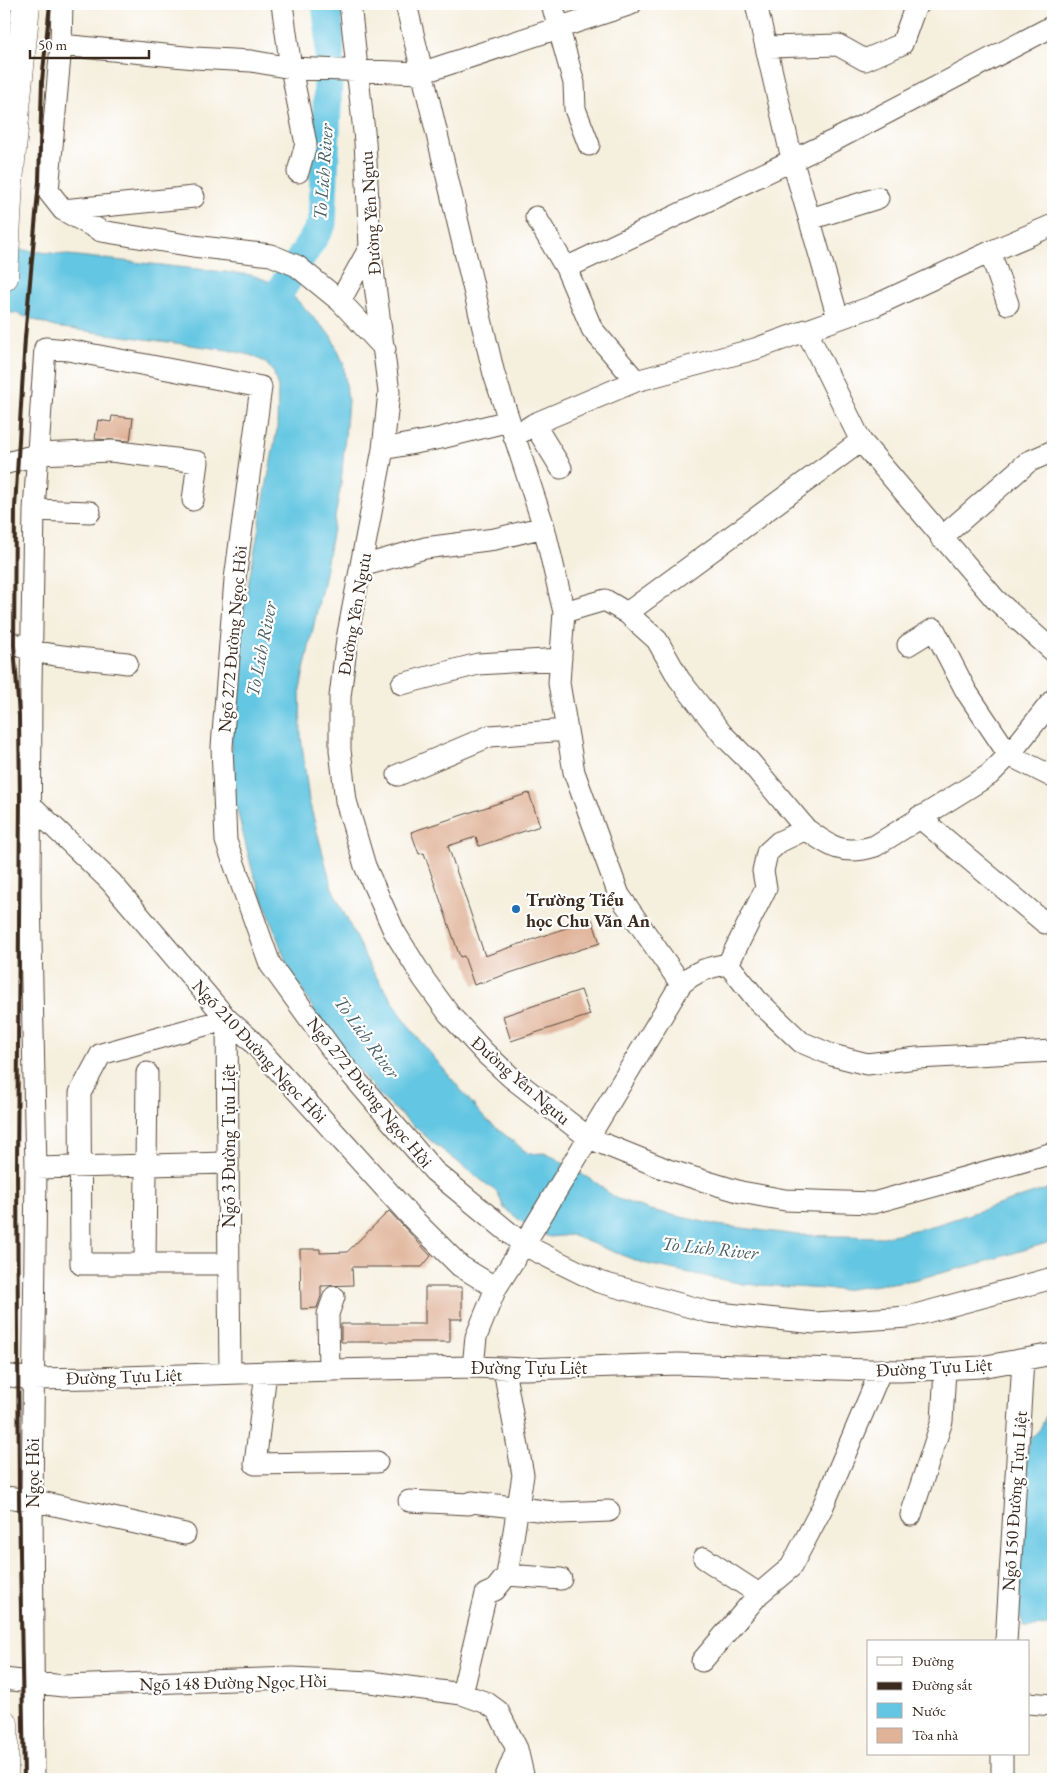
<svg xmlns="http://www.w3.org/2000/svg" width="1057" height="1783" font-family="'EB Garamond',serif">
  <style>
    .water { fill: #64c6e2; stroke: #507880 }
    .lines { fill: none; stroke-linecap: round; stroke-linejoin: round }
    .river { stroke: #64c6e2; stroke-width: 29 }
    .building { fill: #e0b399 }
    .minor-casing { stroke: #57483b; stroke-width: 23 }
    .highway-casing { stroke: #57483b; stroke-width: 29 }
    .minor { stroke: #fff; stroke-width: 21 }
    .highway { stroke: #fff; stroke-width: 28 }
    .rail { stroke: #3b2a1e; stroke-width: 4 }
    .poi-dot { fill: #1f6fb2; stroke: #fff; stroke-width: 2 }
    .labels { text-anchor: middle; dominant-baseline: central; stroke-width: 4.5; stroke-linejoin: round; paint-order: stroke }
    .street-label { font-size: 18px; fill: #3b2a1e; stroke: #fff }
    .poi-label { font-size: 18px; font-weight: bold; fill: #3b2a1e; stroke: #fff; text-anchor: start }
    .water-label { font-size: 19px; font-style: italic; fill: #496163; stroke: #fff }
  </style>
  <rect width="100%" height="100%" fill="#fff"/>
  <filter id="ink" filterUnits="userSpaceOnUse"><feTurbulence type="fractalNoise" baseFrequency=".02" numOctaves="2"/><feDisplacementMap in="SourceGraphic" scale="10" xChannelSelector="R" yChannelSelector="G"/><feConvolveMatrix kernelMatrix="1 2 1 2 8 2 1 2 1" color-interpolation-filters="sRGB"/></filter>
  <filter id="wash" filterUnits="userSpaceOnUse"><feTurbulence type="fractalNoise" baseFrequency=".0096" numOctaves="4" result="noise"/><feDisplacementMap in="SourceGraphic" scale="20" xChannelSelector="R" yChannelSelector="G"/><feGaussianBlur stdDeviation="1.12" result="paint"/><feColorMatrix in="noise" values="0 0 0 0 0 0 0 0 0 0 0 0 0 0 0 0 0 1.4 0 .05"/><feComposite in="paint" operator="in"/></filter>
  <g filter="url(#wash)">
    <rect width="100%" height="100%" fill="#f5efde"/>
    <path class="water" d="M4,248L252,275L276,284L297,300L331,336L343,362L348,401L341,484L324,578L300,689L301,736L309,801L332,888L370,967L412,1031L485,1119L529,1154L544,1153L555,1158L598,1184L615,1198L650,1210L717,1225L798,1235L883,1237L936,1225L1053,1187V1241L981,1263L913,1280L842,1290L743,1284L642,1263L571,1235L550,1237L534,1231L504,1208L498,1193L431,1141L380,1096L327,1033L287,964L252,869L235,802L231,756V678L277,429L278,388L274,373L265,362L250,355L228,350L55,327L15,313L4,312Z
      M1053,1401V1626L1025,1627L1017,1610L1020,1498L1030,1439L1040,1429Z"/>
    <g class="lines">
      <path class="river" d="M261,322L322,224L330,37L326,4"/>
    </g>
    <g id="blocks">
      <path class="building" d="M112,416L133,418L130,441L95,439L98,420L111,422Z
        M529,793L540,826L479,846L476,837L448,846L485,956L592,919L600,943L474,985L464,956L460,957L424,853L419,854L411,832Z
        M581,990L590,1015L511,1041L503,1016Z
        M389,1211L431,1256L422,1267H352L353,1285L321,1286V1296L317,1308L301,1309L300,1249H320V1253L347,1252Z
        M425,1287H462V1319H450V1342H341V1324H425Z"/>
    </g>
  </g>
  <g filter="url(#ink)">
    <use href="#blocks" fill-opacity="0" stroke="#57483b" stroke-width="1"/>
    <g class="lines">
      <defs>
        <path id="minor" d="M62,4L61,45L195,58L251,61L291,68L421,73L631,4
          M282,4L291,68L306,144L298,172
          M350,4L365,141L370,247L389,392L383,449L347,639L340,697V750L346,801L365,866L394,931L423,978L449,1014L485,1053L512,1078L589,1138L668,1170L741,1192L785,1200L873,1203L1053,1153
          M406,4L494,374L544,527L564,612L559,683L574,772L619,895L681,984
          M552,4L574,83L575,109L589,145
          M756,4L792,159L838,318
          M61,45L48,191L63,210L101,231L193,246L271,255L297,266L340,301L385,349
          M768,47L838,45L865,60L902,44L916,5L919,4
          M63,210L194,197
          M536,217L566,268L592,329L636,381
          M810,219L878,198
          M990,252L1008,304
          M566,268L835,140L1053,26
          M340,301L370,247
          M806,330L861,441L995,599L1053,651
          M534,424L561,468
          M514,437L534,424L636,381L755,349L874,306L990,252L1053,225
          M383,449L441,438L509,421
          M4,464L38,454L111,451L198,462L193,500
          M34,510L90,512
          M941,538L1028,462L1053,451
          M362,566L425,548L495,539L544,527
          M564,612L605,600L627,613L657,640L679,679L723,735L750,762L806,829
          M627,613L861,441
          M4,638C32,658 92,658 127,663
          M908,645L934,629L966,691L1009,755L1053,700
          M402,684L478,664L561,659
          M398,775L490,736L566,730
          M32,806L111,882L227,1019L250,1039L412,1218L460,1266L496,1288
          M919,817L1045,923L1053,916
          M728,964L766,888L763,871L767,853L779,842L806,829C830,847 844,856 875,846L989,775L1009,755L1053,777
          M728,964L757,1000L801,1042L832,1055L867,1064L917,1058L1053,1051
          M36,1168L226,1163
          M145,1263L147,1073
          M229,1264H81L80,1093L101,1054L227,1019C227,1137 229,1255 230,1373
          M473,1367L476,1337L496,1288L531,1233L681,984C696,971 709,967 728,964
          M329,1370L328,1314L334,1297
          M266,1372L255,1464L377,1462
          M4,1375L32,1379L94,1378L332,1370L473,1367L526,1369L678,1364L901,1371L981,1367L1053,1354
          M4,1497L32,1500L185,1534
          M409,1501L469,1504L472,1502L561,1513L609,1511
          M911,1515L942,1421L945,1370
          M704,1558L759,1594
          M507,1575L561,1579
          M1006,1642L1023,1360
          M702,1661L759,1594L791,1567L823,1506L881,1370
          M4,1679L63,1686L293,1678L370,1682L462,1694L487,1703L498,1711L517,1749L524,1779
          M462,1694L486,1594L495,1590L507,1575L523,1475L504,1369
          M1028,1703L1053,1705
          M34,1779L32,1500L36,1168L30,894L31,686L34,510L45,348L68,350L261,387L235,579L222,747L226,841L270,964L343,1065L434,1171L524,1245L599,1282L709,1312L815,1323L908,1317L1053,1278
          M505,1779L517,1749
          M1002,1779V1754"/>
        <path id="highway" d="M4,277L9,181L26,4
          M4,1724V1779"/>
      </defs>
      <use href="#minor" class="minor-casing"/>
      <use href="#highway" class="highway-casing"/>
      <use href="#minor" class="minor"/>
      <use href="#highway" class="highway"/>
      <path class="rail" d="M24,1779L19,1499L17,1168L20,801L19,716L14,645L15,508L25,338L39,181L42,81L50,4"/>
    </g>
  </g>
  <circle class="poi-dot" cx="516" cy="909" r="5"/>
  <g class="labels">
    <g class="street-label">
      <text transform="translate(370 213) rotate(-94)">Đường Yên Ngưu</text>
      <text transform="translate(354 614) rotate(-80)">Đường Yên Ngưu</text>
      <text transform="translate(232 639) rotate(-85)">Ngõ 272 Đường Ngọc Hồi</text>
      <text transform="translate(260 1051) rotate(47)">Ngõ 210 Đường Ngọc Hồi</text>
      <text transform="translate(521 1080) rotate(41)">Đường Yên Ngưu</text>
      <text transform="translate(370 1092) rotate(51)">Ngõ 272 Đường Ngọc Hồi</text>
      <text transform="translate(228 1146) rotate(-90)">Ngõ 3 Đường Tựu Liệt</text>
      <text x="529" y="1367">Đường Tựu Liệt</text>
      <text transform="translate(934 1367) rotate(-3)">Đường Tựu Liệt</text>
      <text transform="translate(124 1376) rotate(-2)">Đường Tựu Liệt</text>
      <text transform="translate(32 1473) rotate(-90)">Ngọc Hồi</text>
      <text transform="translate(1014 1501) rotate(-86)">Ngõ 150 Đường Tựu Liệt</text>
      <text transform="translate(233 1682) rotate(-1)">Ngõ 148 Đường Ngọc Hồi</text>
    </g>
    <g class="poi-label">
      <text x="526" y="899">Trường Tiểu<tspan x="526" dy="21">học Chu Văn An</tspan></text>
    </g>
    <g class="water-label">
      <text transform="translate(323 172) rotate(-86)">To Lich River</text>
      <text transform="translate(261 649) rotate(-79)">To Lich River</text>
      <text transform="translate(367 1037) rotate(54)">To Lich River</text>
      <text transform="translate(710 1248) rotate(6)">To Lich River</text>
    </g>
  </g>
  <rect width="1057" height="1783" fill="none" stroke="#fff" stroke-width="20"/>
  <rect x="867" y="1640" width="162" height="115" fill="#ffffff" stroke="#b1aaa5"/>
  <rect x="877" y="1657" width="25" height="8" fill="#ffffff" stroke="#b1aaa5"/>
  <text x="912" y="1666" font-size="15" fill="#3b2a1e">Đường</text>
  <rect x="877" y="1682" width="25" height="8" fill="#3b2a1e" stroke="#b1aaa5"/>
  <text x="912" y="1690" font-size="15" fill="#3b2a1e">Đường sắt</text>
  <rect x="877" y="1703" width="25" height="15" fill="#64c6e2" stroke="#b1aaa5"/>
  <text x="912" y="1716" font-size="15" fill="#3b2a1e">Nước</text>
  <rect x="877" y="1728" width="25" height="15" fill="#e0b399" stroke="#b1aaa5"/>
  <text x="912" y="1740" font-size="15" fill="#3b2a1e">Tòa nhà</text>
  <path d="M30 50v8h119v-8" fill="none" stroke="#3b2a1e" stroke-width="2.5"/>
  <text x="38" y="50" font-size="15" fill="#3b2a1e" stroke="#ffffff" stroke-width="4" paint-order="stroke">50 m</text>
</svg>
